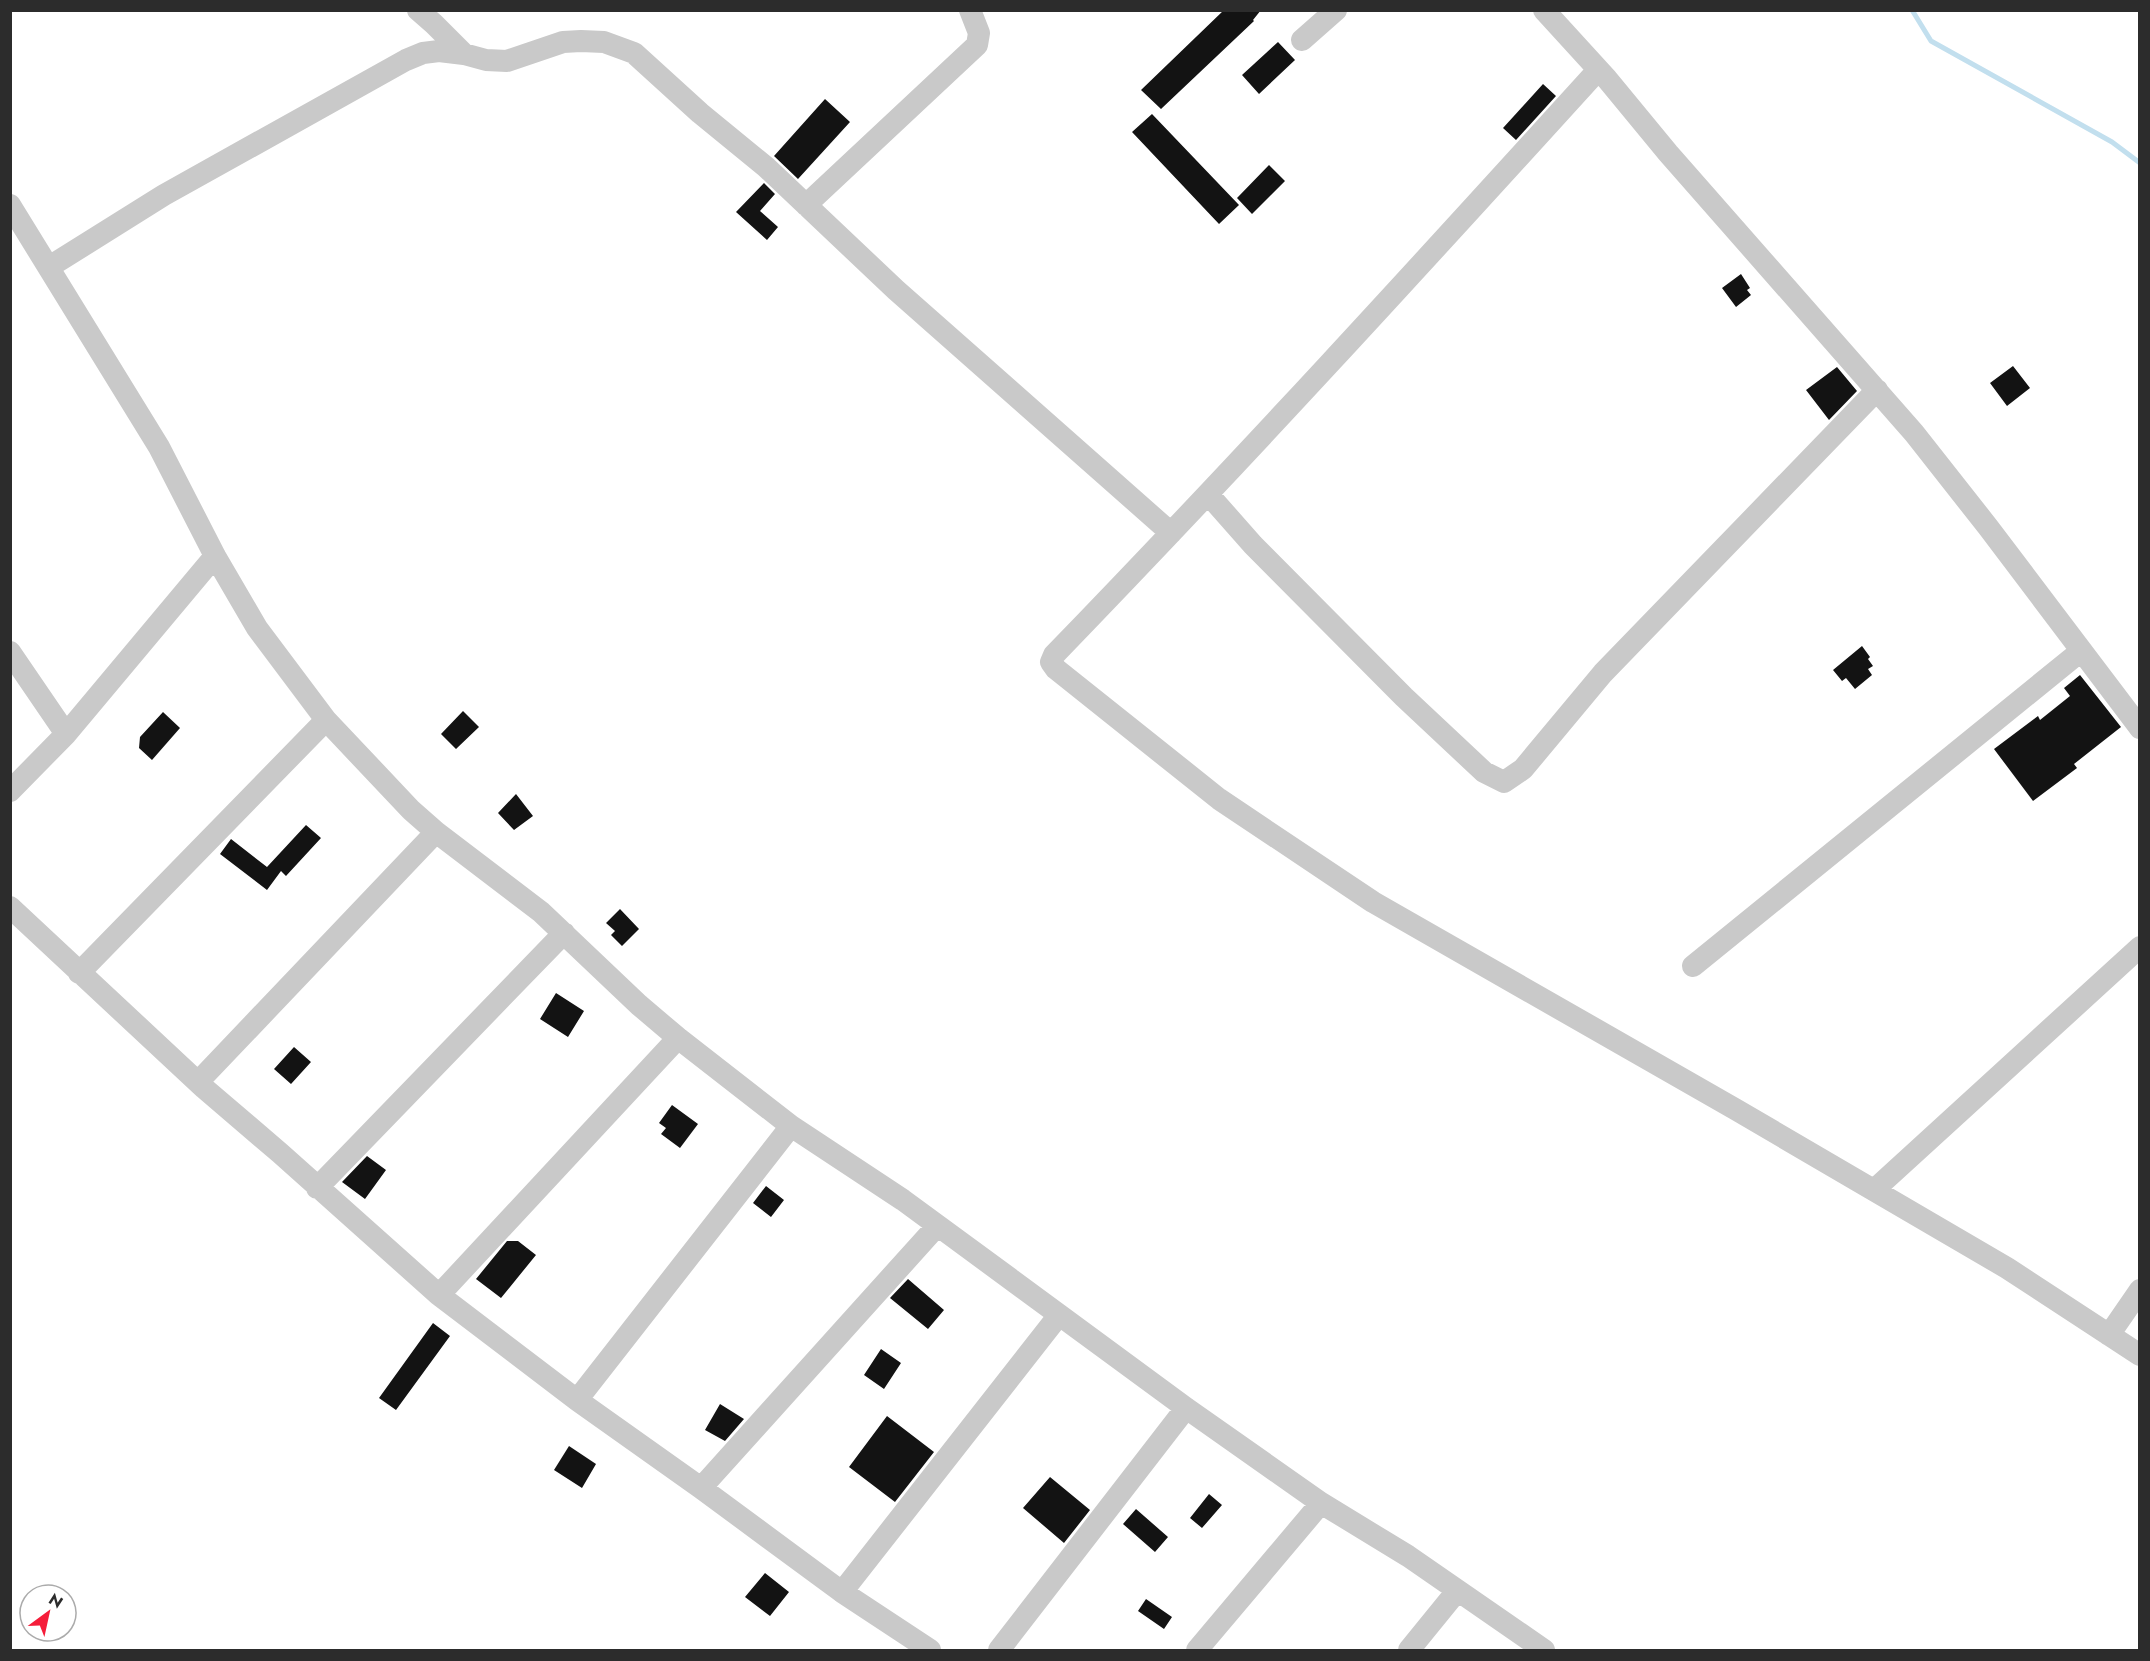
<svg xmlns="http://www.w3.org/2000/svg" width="2150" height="1661" font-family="Jost,sans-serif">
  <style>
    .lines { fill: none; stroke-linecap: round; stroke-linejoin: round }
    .stream { stroke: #c2dfee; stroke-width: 5 }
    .building { fill: #131313 }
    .minor { stroke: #c9c9c9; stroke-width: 22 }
  </style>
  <rect width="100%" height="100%" fill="#fff"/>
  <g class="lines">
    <path class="stream" d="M1912,10L1931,41L2112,142L2140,163"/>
  </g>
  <path class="building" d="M1224,10H1261L1253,20L1254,21L1161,109L1141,90Z
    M1278,42L1295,60L1259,94L1242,75Z
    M1543,84L1556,96L1516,140L1503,128Z
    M825,99L850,122L798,179L774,156Z
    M1152,114L1239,205L1219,224L1132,132Z
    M1269,165L1285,181L1252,214L1237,198Z
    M764,183L775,194L760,211L778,227L767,240L736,212Z
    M1741,274L1750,288L1747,290L1751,295L1736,307L1722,288Z
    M2013,366L2030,388L2007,406L1990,383Z
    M1837,367L1857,391L1829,420L1806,390Z
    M1862,646L1870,657L1868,659L1873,666L1868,669L1872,675L1855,689L1846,678L1842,681L1833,670Z
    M2080,675L2121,727L2074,764L2077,768L2033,801L1994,749L2038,716L2040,720L2070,696L2064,688Z
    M463,711L479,727L456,749L441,734Z
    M163,712L180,728L152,760L139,748L140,737Z
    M516,794L533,816L514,830L498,813Z
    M306,825L321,838L286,876L281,871L267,890L220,854L231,839L267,867Z
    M620,909L639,929L622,946L611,935L615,931L606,923Z
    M556,993L584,1011L568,1037L540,1019Z
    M294,1047L311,1062L291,1084L274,1069Z
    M672,1105L698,1124L680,1148L661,1134L666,1128L659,1123Z
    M367,1156L386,1170L365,1199L342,1182Z
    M766,1186L784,1200L771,1217L753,1203Z
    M507,1241H518L536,1255L501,1298L476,1279Z
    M908,1279L944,1310L928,1329L890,1298Z
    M433,1323L450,1336L396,1410L379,1398Z
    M881,1349L901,1363L884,1389L864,1375Z
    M720,1404L744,1419L725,1441L705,1430Z
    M887,1416L934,1452L895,1502L849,1467Z
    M569,1446L596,1464L582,1488L554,1470Z
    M1050,1477L1090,1510L1064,1543L1023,1508Z
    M1209,1494L1222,1505L1202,1528L1190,1518Z
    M1136,1509L1168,1537L1155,1552L1123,1524Z
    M765,1573L789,1592L770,1616L745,1597Z
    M1146,1599L1172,1617L1164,1629L1138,1611Z"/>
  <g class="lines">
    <path class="minor" d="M418,10L434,24L464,54
      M1544,10L1607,79L1668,153L1914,433L1988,527L2140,728
      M1302,40L1336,10
      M1598,70C1419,267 1240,463 1054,655L1051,662L1056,669L1219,799L1373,902L1735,1109L2007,1268L2140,1355
      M10,205L159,447L215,556L257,628L326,720L411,810L436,832L541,912L639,1005L678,1038L791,1126L903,1200L1186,1408L1321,1503L1408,1556L1544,1650
      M806,205L977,45L979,33L970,10
      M49,267L164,195L406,60L423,53L439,51L464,54L486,60L507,61L563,42L581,41L604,42L634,53L700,113L766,167L896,290L1171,533
      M1208,494L1253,545L1404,697L1484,772L1504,782L1523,769L1603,673L1877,390
      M10,652L66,734
      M10,791L66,734L215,556
      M10,907L204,1088L280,1153L439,1295L577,1400L701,1488L842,1592L930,1650
      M1693,966L2081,651
      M79,973L326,720
      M198,1082L436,832
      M317,1188L564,933
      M1874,1190L2140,947
      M439,1295L678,1038
      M2109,1335L2140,1290
      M577,1400L791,1126
      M701,1488L937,1226
      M842,1592L1059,1315
      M999,1650L1186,1408
      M1197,1650L1321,1503
      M1409,1650L1457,1591"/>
  </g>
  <rect width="2150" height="1661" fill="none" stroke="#2c2c2c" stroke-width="24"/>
  <g transform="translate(48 1613) rotate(33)"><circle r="28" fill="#ffffff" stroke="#ababab" stroke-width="1.5"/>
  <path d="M0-4.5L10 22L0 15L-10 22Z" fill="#f51d3a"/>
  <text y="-9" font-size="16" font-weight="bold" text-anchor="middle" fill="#2c2c2c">N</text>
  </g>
</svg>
